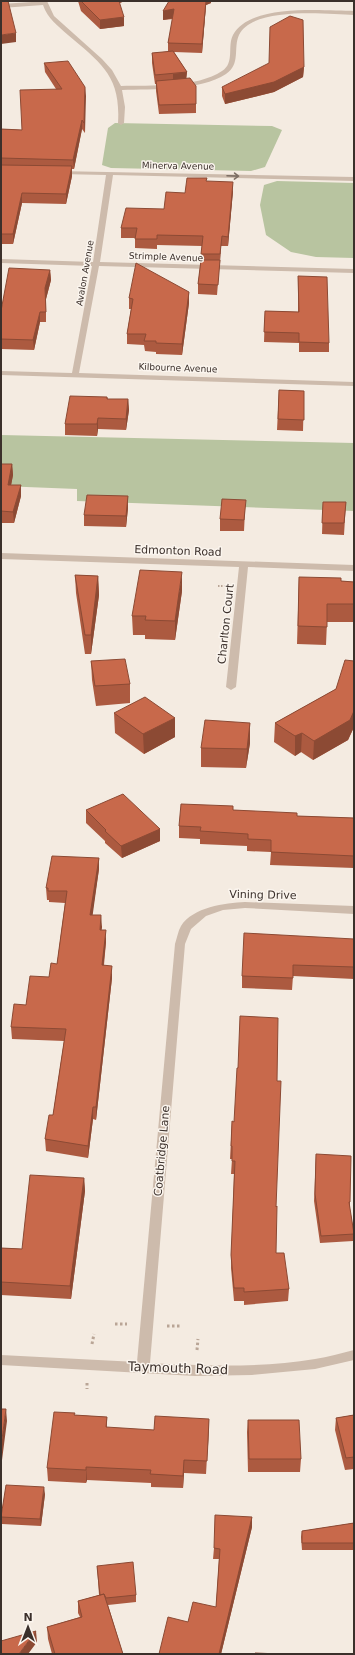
<svg xmlns="http://www.w3.org/2000/svg" width="355" height="1655" font-family="'DejaVu Sans',sans-serif">
  <style>
    .green { fill: #b8c4a0 }
    .lines { fill: none; stroke-linecap: round; stroke-linejoin: round }
    .path-far1 { stroke: #b9a596; stroke-width: 2; stroke-dasharray: 1.5 1.5; stroke-linecap: butt }
    .path { stroke: #b9a596; stroke-width: 3; stroke-dasharray: 2.5 2.5; stroke-linecap: butt }
    .street { fill: #cdbbac; fill-rule: evenodd }
    .wall { fill: #ac5a40 }
    .shaded-wall { fill: #8c4a34 }
    .building { fill: #c8694b; stroke: #8c4a34 }
    .oneway { stroke: #7d6f65 }
    .labels { text-anchor: middle; dominant-baseline: central; stroke-width: 3; stroke-linejoin: round; paint-order: stroke }
    .far-street-label { font-size: 9px; fill: #3b302b; stroke: #fbf5ee }
    .street-label { font-size: 11px; fill: #3b302b; stroke: #fbf5ee }
    .near-street-label { font-size: 13px; fill: #3b302b; stroke: #fbf5ee }
  </style>
  <rect width="100%" height="100%" fill="#f4ebe1"/>
  <path class="green" d="M115,123L272,126L282,130L265,167L251,171L111,168L102,165L108,128Z
    M277,181L354,183V258L316,257L291,252L266,235L260,205L264,185Z
    M1,435L354,443V511L77,501V489L1,486Z"/>
  <g class="lines">
    <path class="path-far1" d="M218,586H225"/>
    <path class="path" d="M115,1324H127
      M167,1326H180
      M92,1344L94,1334
      M197,1350L198,1339
      M87,1383V1389"/>
    <path class="street" d="M47,1L54,16L102,59L112,70L121,86C150,85 197,88 222,71C235,63 227,46 233,35C250,3 324,11 354,11V15C327,14 253,6 239,35C233,48 241,64 226,74C200,91 152,89 122,90L125,107L124,123L121,125L118,123C121,76 101,63 68,35C57,25 48,19 43,5L1,8V4Z
      M57,171L354,177V181L113,175L100,262L354,269V273L99,266L79,373L354,382V386L1,375V371L72,373L92,266L1,263V259L93,262L106,175L59,174L57,173Z
      M1,553L354,565V571L248,567L236,687L231,690L226,687L239,567L1,559Z
      M245,902L354,906V914L245,908L223,910L206,916L191,929L185,944L150,1363C205,1366 261,1368 315,1359C328,1357 341,1353 354,1350V1360L315,1369L252,1375L195,1376L1,1365V1355L137,1362L175,944C177,938 178,931 181,926C193,907 225,903 245,902Z"/>
  </g>
  <path class="wall" d="M78,1H125L119,3L124,26L100,29L81,11Z
    M169,1H211V3L206,5L202,53L174,52L187,72L186,79L196,86V113L159,114L156,91V84H155L152,63V53L168,52V43L173,19L163,20Z
    M44,63L85,87V133L82,129L74,169H72V176L66,204L22,203L13,244H1V129L22,130L56,89L45,72Z
    M304,67L303,77L274,92L225,104L222,96V87Z
    M207,181L233,191L228,246H221L217,295L198,294V284L201,260L202,246L157,245V249L135,248V238H121V228L164,209L185,193Z
    M50,270L51,280L46,299V322H40L34,350L1,349V311Z
    M298,276L329,343V352H299V343L264,342L265,311L298,312Z
    M189,292V303L182,355L156,354V352L145,351L144,345L127,344V334L131,309H129V298Z
    M279,390L304,391L303,431L277,430Z
    M107,397L108,399H128L129,410L126,430L98,429L97,436L65,435V424Z
    M1,464H12L13,475L11,485H21V496L14,523H1Z
    M128,496V508L126,527L84,526V515Z
    M323,502H346L344,535L322,534Z
    M245,511L244,531H220V519Z
    M75,575L98,576L99,595L91,654H85L76,593Z
    M299,577L341,581L354,582V622H327L326,645L297,644Z
    M182,591L175,640L145,639V635H133L132,616Z
    M91,661L130,684V703L96,706L92,680Z
    M354,661V727L348,740L313,760L301,752L295,756L274,742L275,723L336,689Z
    M114,713L175,718V737L144,754L115,733Z
    M250,723V743L246,768L201,767V748Z
    M86,810L160,829V841L122,858L105,843V841L86,823Z
    M233,810L297,816L354,818V868L270,865L271,852L247,851V846L200,844V839L179,838V826Z
    M99,858V869L92,915L102,927L101,930L106,942L104,965L112,978L96,1120L93,1119L88,1158L46,1151L45,1139L53,1115L64,1041L12,1039L11,1027L26,1005L49,977L57,964L65,903L49,902V900H47L46,888Z
    M354,939V979L293,976L292,990L242,988V976Z
    M232,1121L276,1207V1253L289,1289L288,1301L244,1305V1301H234L231,1268L234,1174H231L232,1159H230Z
    M316,1154L350,1202V1209L354,1234L353,1241L320,1243L314,1201Z
    M84,1178L85,1191L71,1299L1,1295V1248L22,1249Z
    M75,1415L107,1417V1428L154,1430L209,1419L206,1474L184,1473L183,1488L151,1487V1483L87,1480L86,1483L48,1481L47,1468Z
    M354,1415V1469L345,1470L335,1430L336,1418Z
    M248,1420L301,1459L300,1472H248L247,1432Z
    M45,1494L41,1526L2,1524L1,1517Z
    M252,1517V1527L221,1654H159L188,1622L216,1607L219,1559H213L214,1548Z
    M354,1523V1550H302L301,1537L302,1531Z
    M97,1566L136,1595V1602L108,1605L123,1654H52L48,1639L47,1627L80,1617L78,1613V1601L99,1595Z"/>
  <path class="shaded-wall" d="M117,1H125L117,4Z
    M206,1H211V3L206,5L202,53V44Z
    M174,9V18L163,20V11Z
    M124,17V26L100,29V20Z
    M16,33V42L1,44V35Z
    M304,67L303,77L274,92L225,104V94Z
    M187,72L186,81L173,83V74Z
    M85,87L86,96L85,133L84,123Z
    M82,120V129L74,169L73,160Z
    M72,166V176L66,204V194Z
    M233,182V191L228,246V237Z
    M22,193V203L13,244V234Z
    M222,236L221,246L220,264V254Z
    M50,270L51,280L46,299L45,288Z
    M189,292V303L182,355V344Z
    M40,312V322L34,350L33,340Z
    M128,399L129,410L126,430V419Z
    M98,418V429L97,436V424Z
    M12,464L13,475L9,496L8,485Z
    M21,485V496L14,523L13,512Z
    M128,496V508L126,527V516Z
    M182,572V591L175,640V621Z
    M98,576L99,595L91,654V635Z
    M354,711V727L348,740L313,760L314,741Z
    M175,718V737L144,754L143,734Z
    M250,723V743L246,768L247,749Z
    M302,733L301,752L295,756V736Z
    M160,829V841L122,858L121,846Z
    M99,858V869L91,927L90,915Z
    M101,915L102,927L100,942V930Z
    M106,930V942L102,977V965Z
    M112,966V978L96,1120V1107Z
    M93,1107V1119L88,1158V1146Z
    M84,1178L85,1191L71,1299L70,1286Z
    M6,1409L7,1421L1,1468V1447Z
    M209,1419V1432L206,1474L207,1461Z
    M184,1460V1473L183,1488V1476Z
    M86,1467L87,1480L86,1483Z
    M44,1487L45,1494L41,1526L40,1519Z
    M252,1517V1527L221,1654H219Z
    M36,1631L37,1642L28,1654H19Z"/>
  <path class="building" d="M1,1H8L16,33L1,35Z
    M81,1H119L124,17L100,20Z
    M169,1H206L202,44L168,43L174,9L163,11Z
    M290,16L303,20L304,67L274,82L225,94L222,87L269,63L270,27Z
    M173,51L187,72L155,75L152,53Z
    M68,61L85,87L84,123L82,120L73,160L1,158V129L22,130L20,90L62,89L44,63Z
    M190,78L196,86V104L159,105L156,81Z
    M1,165L72,166L66,194L22,193L13,234H1Z
    M187,178H207L206,181L233,182L228,237L222,236L220,254H201L203,236L157,235V239H135L137,228H121L126,208L164,209L166,192L185,193Z
    M201,260H220L218,285L198,284Z
    M136,263L189,292L182,344L156,343V341H144L146,334H127L133,299L129,298Z
    M9,268L50,270L45,288L46,312H40L33,340L1,339V311Z
    M298,276L327,277L329,343L299,342V333L264,332L265,311L299,312Z
    M279,390L304,391V420L278,419Z
    M70,396L107,397V399H128L126,419L98,418L97,424H65Z
    M1,464H12L8,485H21L13,512L1,511Z
    M87,495L128,496L126,516L84,515Z
    M222,499L246,500L244,520L220,519Z
    M323,502H346L344,523H322Z
    M140,570L182,572L175,621L145,620L146,616H132Z
    M75,575L98,576L91,635H85Z
    M299,577L341,578V581L354,582V604H327V627L298,626Z
    M125,659L130,684L95,686L91,661Z
    M345,660L354,661V711L350,720L314,741L302,733L295,736L275,723L336,689Z
    M145,697L175,718L143,734L114,713Z
    M205,720L250,723L247,749L201,748Z
    M123,794L160,829L121,846L105,831L106,830L86,810Z
    M181,804L233,806V810L297,813V816L354,818V856L271,852V840L248,839V834L200,831L201,827L179,826Z
    M52,856L99,858L90,915H101L100,930H106L102,965L112,966L96,1107H93L88,1146L45,1139L49,1115H53L66,1029L11,1027L14,1004L26,1005L30,976L49,977L51,963L57,964L67,891H48V888H46Z
    M244,933L354,939V967L293,965V978L242,976Z
    M240,1016L278,1018L277,1081H281L276,1207L277,1206L276,1253H284L289,1289L244,1292V1288H234L231,1255L235,1161H232V1146H231L232,1121L234,1122L237,1068H238Z
    M316,1154L351,1156L350,1202H349L354,1234L321,1236L315,1194Z
    M30,1175L84,1178L70,1286L1,1282V1248L22,1249Z
    M1,1409H6L1,1447Z
    M54,1412L75,1413L74,1415L107,1417L106,1427L154,1430L155,1416L209,1419L207,1461L184,1460L183,1476L150,1474L151,1470L86,1467V1470L47,1468Z
    M354,1415V1457L346,1458L336,1418Z
    M248,1420H299L301,1459H249Z
    M6,1485L44,1487L40,1519L1,1517Z
    M215,1515L252,1517L219,1654H159L168,1617L188,1622L193,1602L216,1607L220,1549L214,1548Z
    M354,1523V1543H302V1531Z
    M133,1562L136,1595L106,1598L104,1594L100,1595L97,1566Z
    M104,1594L123,1654H55L47,1627L82,1617L78,1601Z
    M36,1631L19,1654H1V1641Z
    M255,1653L280,1654H255Z"/>
  <defs><path id="oneway-shaft" d="M-6 0H5M1.5-3L5.5 0L1.5 3" fill="none" stroke-width="1.6" stroke-linecap="round" stroke-linejoin="round"/></defs>
  <use class="oneway" href="#oneway-shaft" transform="translate(233 176) rotate(2)"/>
  <g class="labels">
    <g class="far-street-label">
      <text transform="translate(178 166) rotate(1)">Minerva Avenue</text>
      <text transform="translate(166 257) rotate(2)">Strimple Avenue</text>
      <text transform="translate(85 273) rotate(-80)">Avalon Avenue</text>
      <text transform="translate(178 368) rotate(2)">Kilbourne Avenue</text>
    </g>
    <g class="street-label">
      <text transform="translate(178 551) rotate(2)">Edmonton Road</text>
      <text transform="translate(226 624) rotate(-84)">Charlton Court</text>
      <text transform="translate(263 895) rotate(1)">Vining Drive</text>
      <text transform="translate(162 1151) rotate(-85)">Coatbridge Lane</text>
    </g>
    <g class="near-street-label">
      <text transform="translate(178 1368) rotate(2)">Taymouth Road</text>
    </g>
  </g>
  <rect width="355" height="1655" fill="none" stroke="#3b302b" stroke-width="4"/>
  <g transform="translate(28 1627)" stroke="#fbf5ee" stroke-width="3" paint-order="stroke">
  <path d="M0-3L7 15L0 10L-7 15Z" fill="#3b302b"/>
  <text y="-6" font-size="11" font-weight="bold" text-anchor="middle" fill="#3b302b">N</text>
  </g>
</svg>
